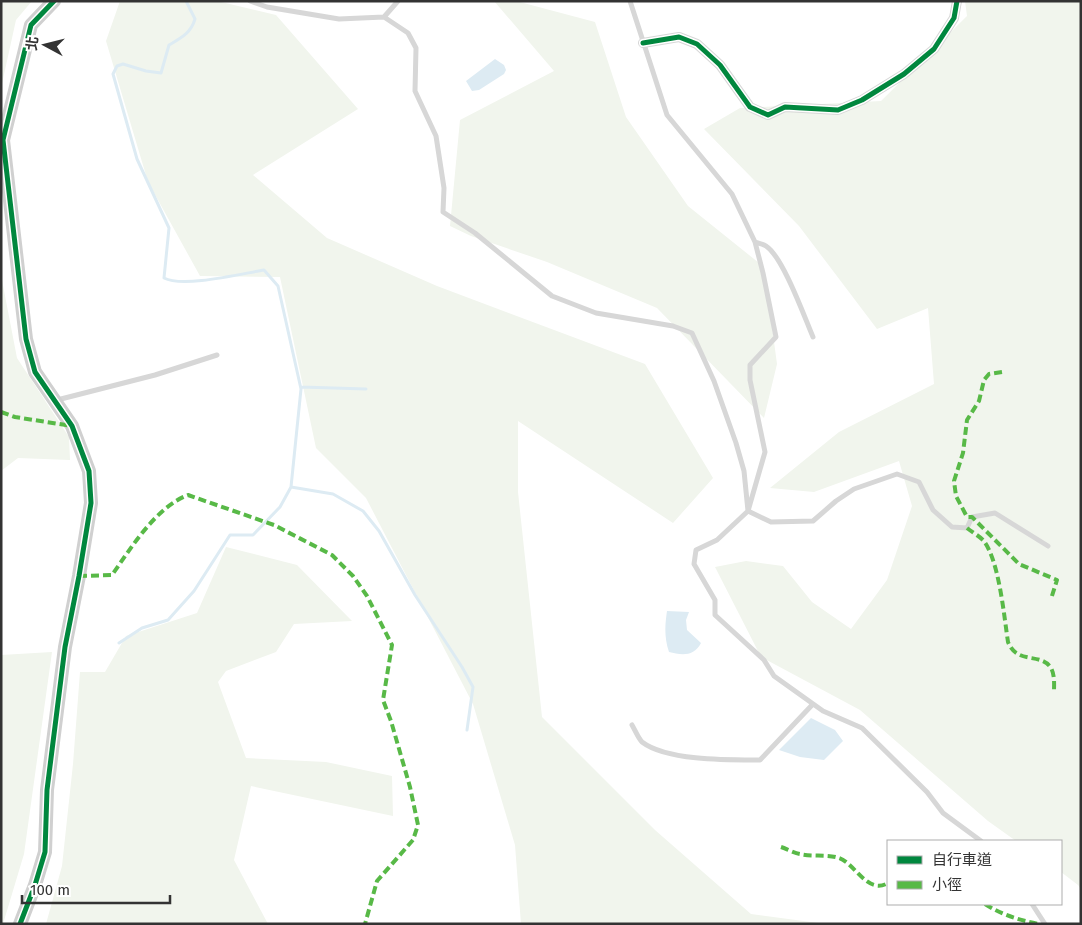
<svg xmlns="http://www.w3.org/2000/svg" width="1082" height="925" font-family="'Fira Sans','Noto Sans TC',sans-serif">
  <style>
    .green { fill: #f1f5ed }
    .water { fill: #ddebf3 }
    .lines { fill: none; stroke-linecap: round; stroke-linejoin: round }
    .stream { stroke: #ddebf3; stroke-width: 3 }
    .lane { stroke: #d7d7d7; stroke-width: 5 }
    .street { stroke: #d7d7d7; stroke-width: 10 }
    .secondary { stroke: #d0d0d0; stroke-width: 14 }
    .quiet { stroke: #58b947; stroke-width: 4; stroke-dasharray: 8 4; stroke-linecap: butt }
    .cycleway-casing { stroke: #fff; stroke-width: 8 }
    .cycleway { stroke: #00873e; stroke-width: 5 }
  </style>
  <rect width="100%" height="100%" fill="#fff"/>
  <path class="green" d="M1,1H32L16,20L1,88Z
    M120,1H217L276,15L358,109L253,175L327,238L437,286L645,364L713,478L673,523L518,421V492L542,717L655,830L751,914L826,924H521L515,845L473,704L366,498L316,448L280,277L200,276L148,182L106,41Z
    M494,1H516L595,22L626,117L688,206L764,267L777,364L764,418L657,308L547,262L471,236L450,226L460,120L554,71Z
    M965,1H1081V889L1078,885L1061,872V841H1016L988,821L860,710L761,657L715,567L746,561L783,566L812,602L851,629L887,580L912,506L899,461L814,492L770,488L839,432L934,384L928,308L877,329L799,226L704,129L740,108L881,101L967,16Z
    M1,275L17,358L69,437L70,460L18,458L1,471Z
    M226,547L297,565L352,621L294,624L276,652L226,671L218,682L246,758L326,762L392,776L393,816L251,786L234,860L268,924H46L62,866L73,764L80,672H105L126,636L197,613Z
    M52,652L24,854L3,924H1V655Z"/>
  <path class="water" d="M495,59L504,65L506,70L504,74L479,90L472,91L466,81Z
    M667,611L689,612L686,620L687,630L701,643C694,657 681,655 669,652C664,637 665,625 667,611Z
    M811,718L835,730L843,741L824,760L800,757L779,750Z"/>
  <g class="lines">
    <path class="stream" d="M301,387L366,389
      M291,487L333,494L363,511L379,531L415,595L462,667L473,687L467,730
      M119,643L142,628L168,620L194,591L230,535H253L280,507L291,487L301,389L278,286L264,270C240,274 183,288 164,278L169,228L137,159L113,74L117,66L123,64L146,71L161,73L169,45C181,38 191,33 195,19L186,1"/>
    <path class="lane" d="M250,1L267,7L339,19L384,17L408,33L416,48L415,91L436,136L444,188L443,212L475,233L552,296L596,313L673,326L692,333L714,381L736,443L744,471L748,511L771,522L813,521L836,501L854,489L897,474L919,482L933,510L952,527L967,528L972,517L995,513L1048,546
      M630,1L667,115L732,194L755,242L763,273L776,337L750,365V380L765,452L748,511L717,540L696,550L694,564L715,600V615L764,660L774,676L823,711L862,728L927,792L943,813L981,841
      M384,17L398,1
      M755,242C758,243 763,244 766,246C783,257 804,316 813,337
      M57,400L155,375L217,355
      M632,725C635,730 638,738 642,742C667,761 729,760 760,760L813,704
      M1032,904L1045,924"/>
    <path class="street" d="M643,43L679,37L697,44L720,65L750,107L768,115L785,107L838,110L862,100L904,74L934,49L954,18L957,1"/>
    <path class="secondary" d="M20,924L35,885L45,852L47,790L65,647L79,576L91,503L89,471L72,426L35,372L26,339L3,140L31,25L54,1"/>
    <path class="quiet" d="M1002,372L989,374L984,380L979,401L967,420L963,453L954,481L956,496L967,517H972L1019,564L1057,580L1051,599
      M1,412L15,417L72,426
      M967,528C972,532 979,536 983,540C999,559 1004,616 1008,642C1017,665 1041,652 1051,668C1055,675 1054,685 1054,692
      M79,576L112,575C131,548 156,507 188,495L274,525L332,555L353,576L367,596L392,645L383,700L391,721L410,787L418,825L413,840L377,881L365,924
      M781,847C787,849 794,853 800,854C812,857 827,854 839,858C855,863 867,895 888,883
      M985,904C1002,915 1019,920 1039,924"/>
    <defs>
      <path id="cycleway" d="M643,43L679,37L697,44L720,65L750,107L768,115L785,107L838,110L862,100L904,74L934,49L954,18L957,1
        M20,924L35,885L45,852L47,790L65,647L79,576L91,503L89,471L72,426L35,372L26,339L3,140L31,25L54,1"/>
    </defs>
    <use href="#cycleway" class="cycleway-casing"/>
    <use href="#cycleway" class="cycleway"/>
  </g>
  <rect width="1082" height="925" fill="none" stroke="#333333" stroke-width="5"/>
  <rect x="887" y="840" width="175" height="65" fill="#ffffff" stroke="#adadad"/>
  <rect x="897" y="856" width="25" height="8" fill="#00873e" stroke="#adadad"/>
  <text x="932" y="865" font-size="15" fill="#333333">自行車道</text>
  <rect x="897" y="881" width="25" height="8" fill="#58b947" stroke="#adadad"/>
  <text x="932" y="890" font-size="15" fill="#333333">小徑</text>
  <g transform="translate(45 45) rotate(277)" stroke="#ffffff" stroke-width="4" paint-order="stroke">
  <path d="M0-4L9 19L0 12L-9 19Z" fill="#333333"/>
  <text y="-8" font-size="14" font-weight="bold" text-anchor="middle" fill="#333333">北</text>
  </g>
  <path d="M22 895v8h148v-8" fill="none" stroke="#333333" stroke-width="2.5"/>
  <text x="30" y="895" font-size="15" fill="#333333" stroke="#ffffff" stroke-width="4" paint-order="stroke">100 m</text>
</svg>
